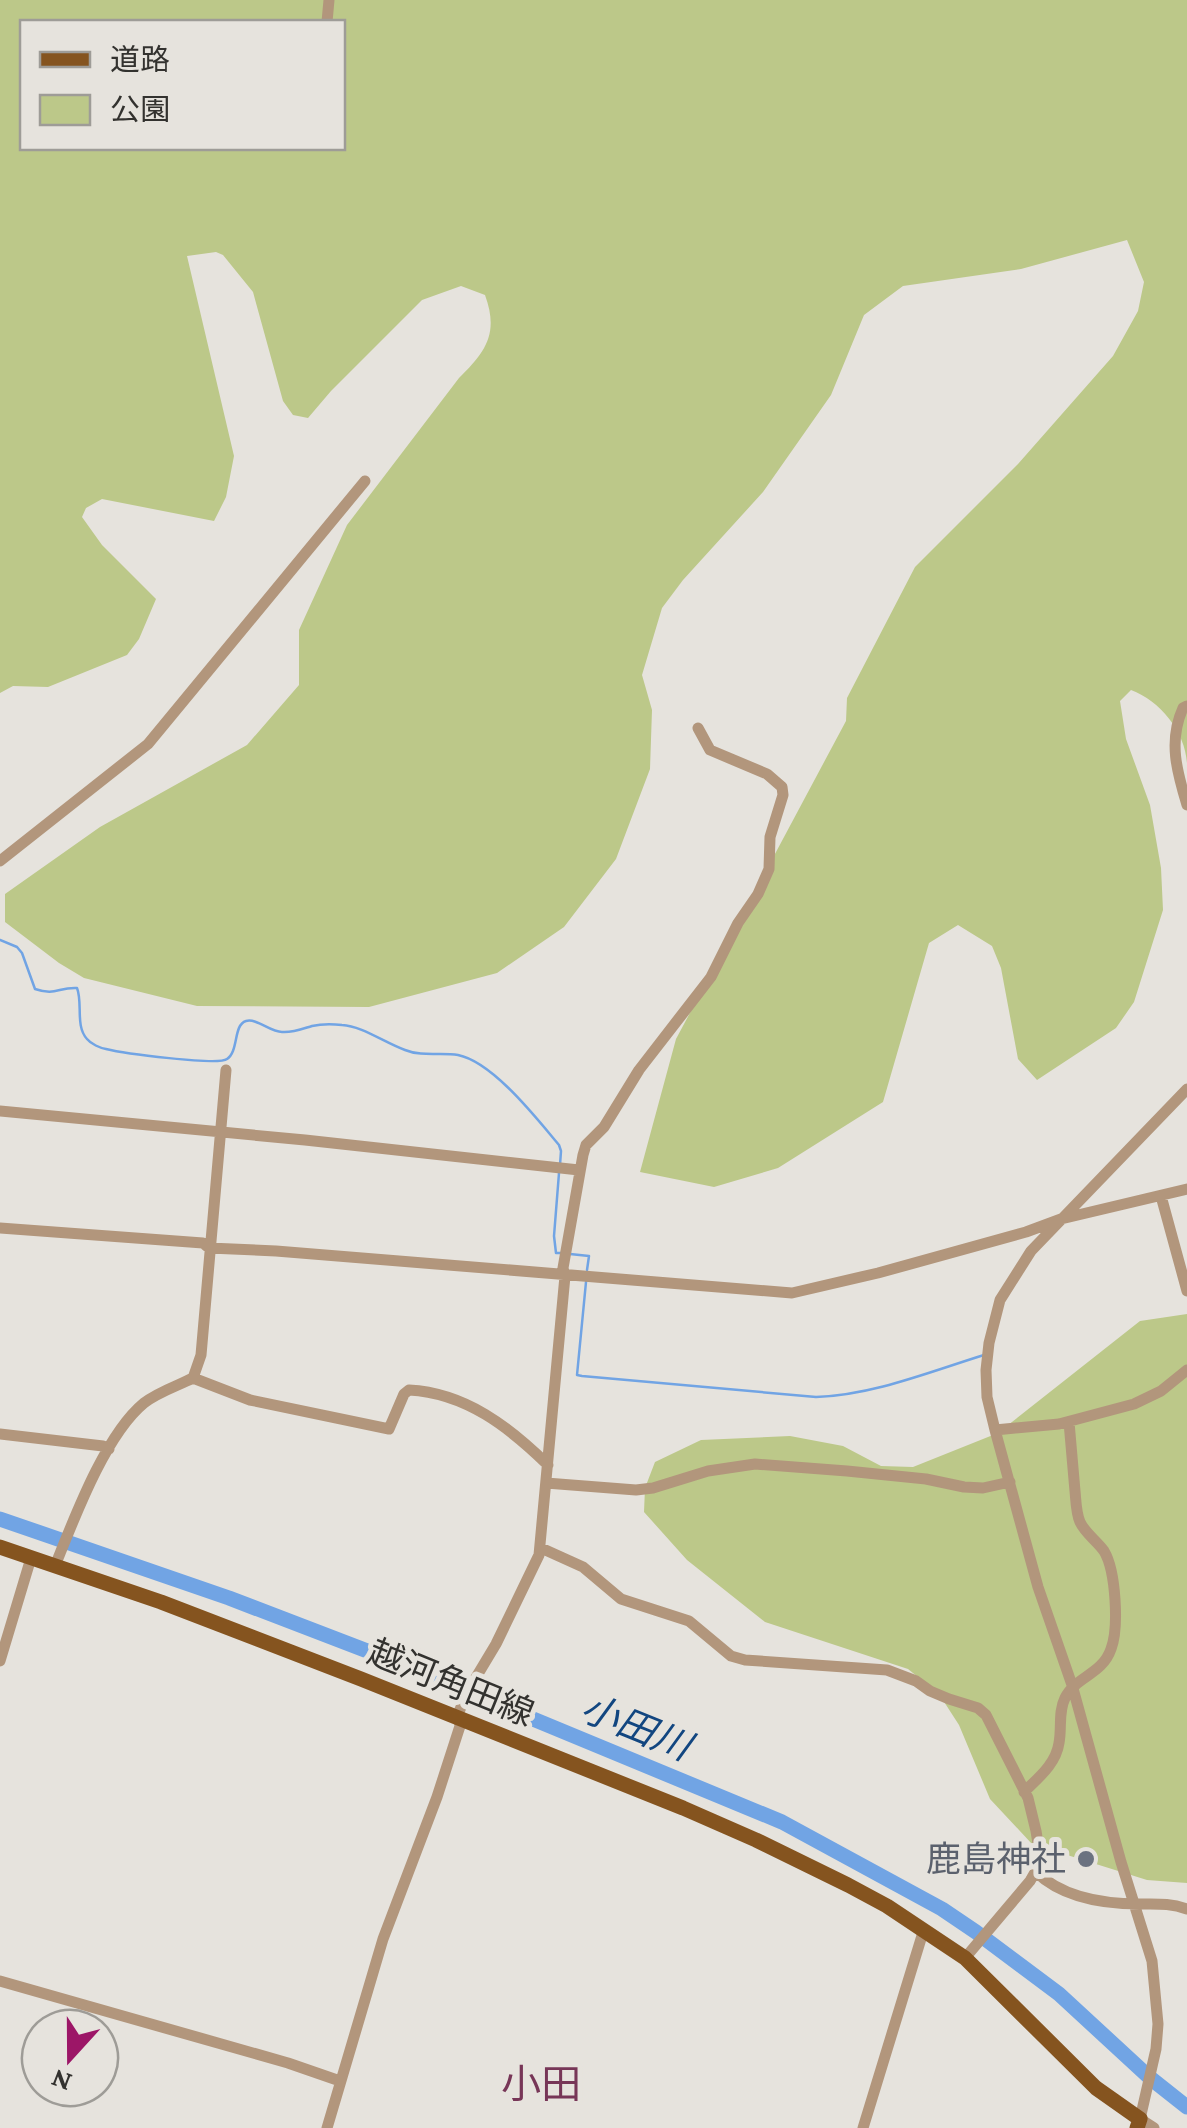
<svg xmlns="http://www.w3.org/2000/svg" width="1187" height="2128" font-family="'Crimson Pro','Noto Sans JP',serif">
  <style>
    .green { fill: #bcc889; fill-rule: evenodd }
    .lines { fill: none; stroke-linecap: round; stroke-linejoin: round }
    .stream { stroke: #71a4e4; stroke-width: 2.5 }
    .river { stroke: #71a4e4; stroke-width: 15 }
    .minor { stroke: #b2967c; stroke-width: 11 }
    .major { stroke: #85541f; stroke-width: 15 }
    .worship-dot { fill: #6b7280; stroke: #e6e3dd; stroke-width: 4 }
    .labels { text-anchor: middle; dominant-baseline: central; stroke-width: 10; stroke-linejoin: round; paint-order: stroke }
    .street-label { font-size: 35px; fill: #33322f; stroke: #e6e3dd }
    .worship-label { font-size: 35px; fill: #5b616d; stroke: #e6e3dd; text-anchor: end }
    .water-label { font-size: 38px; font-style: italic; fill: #124680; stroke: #e6e3dd }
    .quarter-label { font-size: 40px; fill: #773657; stroke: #e6e3dd }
  </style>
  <rect width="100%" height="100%" fill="#e6e3dd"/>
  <path class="green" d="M0,0H1187V763C1185,731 1160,701 1131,690L1120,701L1126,739L1150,805L1161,868L1163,910L1134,1002L1116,1028L1037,1080L1018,1059L1001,968L992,946L958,925L929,943L883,1102L778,1168L714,1187L640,1172L676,1039L846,721L847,698L915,567L1018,464L1113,356L1138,311L1144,282L1127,240L1021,269L903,286L864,315L831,395L763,492L683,580L662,608L642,675L652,710L650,769L616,859L564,927L497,973L369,1007L197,1006L84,978L59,963L5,922V894L100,827L247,745L299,685V630L347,525L459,378C486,352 499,333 485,295L461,286L422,300L331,391L308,418L293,415L283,401L253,292L223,255L216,252L187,256L234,456L226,497L214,521L102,499L86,508L82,517L102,545L156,599L139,639L127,655L48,687L13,686L0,693ZM22,22H342V148H22Z
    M1187,1314V1883L1147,1880L1032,1844L990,1799L959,1725L939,1694L908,1669L765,1622L687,1560L644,1512L645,1488L655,1462L701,1440L790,1436L843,1446L881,1466L913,1467L998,1433L1140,1321Z"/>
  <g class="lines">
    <path class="stream" d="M0,940L17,947L22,953L35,989C56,996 58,987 77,988C83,1003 75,1026 87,1039C91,1044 100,1048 106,1049C122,1053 218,1066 227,1059C239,1051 233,1025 246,1021C257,1018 270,1032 282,1032C292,1033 302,1029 312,1026C321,1024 332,1024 342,1025C362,1026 385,1043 405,1050C422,1057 441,1052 458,1055C493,1062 537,1119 559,1145L561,1151L560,1165
      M559,1173L554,1236L556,1253H562
      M570,1254L589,1256L587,1270
      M586,1282L577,1375L582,1376L816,1397C873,1395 929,1372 984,1355"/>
    <path class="river" d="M0,1519L229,1598L383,1657L782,1822L942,1909L976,1932L1059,1994L1149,2077L1187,2107"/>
    <path class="minor" d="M327,22L329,0
      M1187,706L1183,708C1168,741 1177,772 1187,805
      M0,861L148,744L365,481
      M0,1111L305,1140L579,1170
      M1161,1196L1187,1291
      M0,1228L203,1243L209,1248L276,1251L792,1293L878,1273L1026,1232L1061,1219L1187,1189
      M193,1378L250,1400L389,1429L404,1394L409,1390C466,1393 509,1427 548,1465
      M995,1430L1059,1424L1134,1404L1161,1391L1187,1370
      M0,1434L103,1446L109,1449
      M546,1483L636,1490L653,1488L708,1471L755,1464L847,1471L926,1479L964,1487L983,1488L1010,1482
      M541,1548L583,1567L621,1599L689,1621L731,1656L745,1660L887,1670L916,1681L930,1691L949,1699L978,1708L986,1715L1028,1798L1036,1831L1041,1862L1030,1881L965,1958
      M55,1566C74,1519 105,1435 144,1403C158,1392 177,1386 193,1378L201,1355L226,1070
      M0,1661L31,1558
      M1024,1792C1038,1778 1056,1764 1059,1743C1062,1727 1058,1712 1065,1698C1076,1676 1102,1675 1111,1649C1119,1628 1116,1571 1104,1551C1097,1541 1085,1533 1080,1522C1076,1513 1076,1501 1075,1491C1073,1468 1071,1445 1069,1422
      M1036,1872C1063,1898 1104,1904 1140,1904C1157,1904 1171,1903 1187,1909
      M0,1981L288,2063L340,2081
      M327,2128L383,1939L437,1797L460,1726L458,1714L469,1689L496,1644L539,1555L565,1276L563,1268L583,1155L586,1145L604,1127L639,1070L711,977L738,923L758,894L769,869L770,837L783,795L782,787L767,774L710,750L698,728
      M863,2128L924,1929
      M1154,2128L1140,2119L1156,2049L1158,2024L1152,1961L1121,1862L1072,1685L1038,1587L995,1430L987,1397L986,1370L989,1343L1000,1300L1031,1251L1187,1089"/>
    <path class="major" d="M0,1547L161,1602L361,1679L683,1808L756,1840L848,1885L887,1906L965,1958L1096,2088L1140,2119L1137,2128"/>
  </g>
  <circle class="worship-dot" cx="1086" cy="1859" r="10"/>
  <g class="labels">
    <g class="street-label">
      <text transform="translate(451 1683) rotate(22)">越河角田線</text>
    </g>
    <g class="worship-label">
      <text x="1066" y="1859">鹿島神社</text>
    </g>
    <g class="water-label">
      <text transform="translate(636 1727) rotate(22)">小田川</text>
    </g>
    <g class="quarter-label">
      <text x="541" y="2084">小田</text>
    </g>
  </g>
  <rect x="20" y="20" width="325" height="130" fill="#e6e3dd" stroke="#9e9c97" stroke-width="2.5"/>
  <rect x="40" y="52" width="50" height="15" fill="#85541f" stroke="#9e9c97" stroke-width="2.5"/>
  <text x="110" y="70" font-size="30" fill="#33322f">道路</text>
  <rect x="40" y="95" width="50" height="30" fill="#bcc889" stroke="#9e9c97" stroke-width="2.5"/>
  <text x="110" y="120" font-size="30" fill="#33322f">公園</text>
  <g transform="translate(70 2058) rotate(201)"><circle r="48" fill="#e6e3dd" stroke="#9e9c97" stroke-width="2.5"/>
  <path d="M0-8L18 38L0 25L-18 38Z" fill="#9c1667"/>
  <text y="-15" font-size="28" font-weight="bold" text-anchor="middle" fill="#33322f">N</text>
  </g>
</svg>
